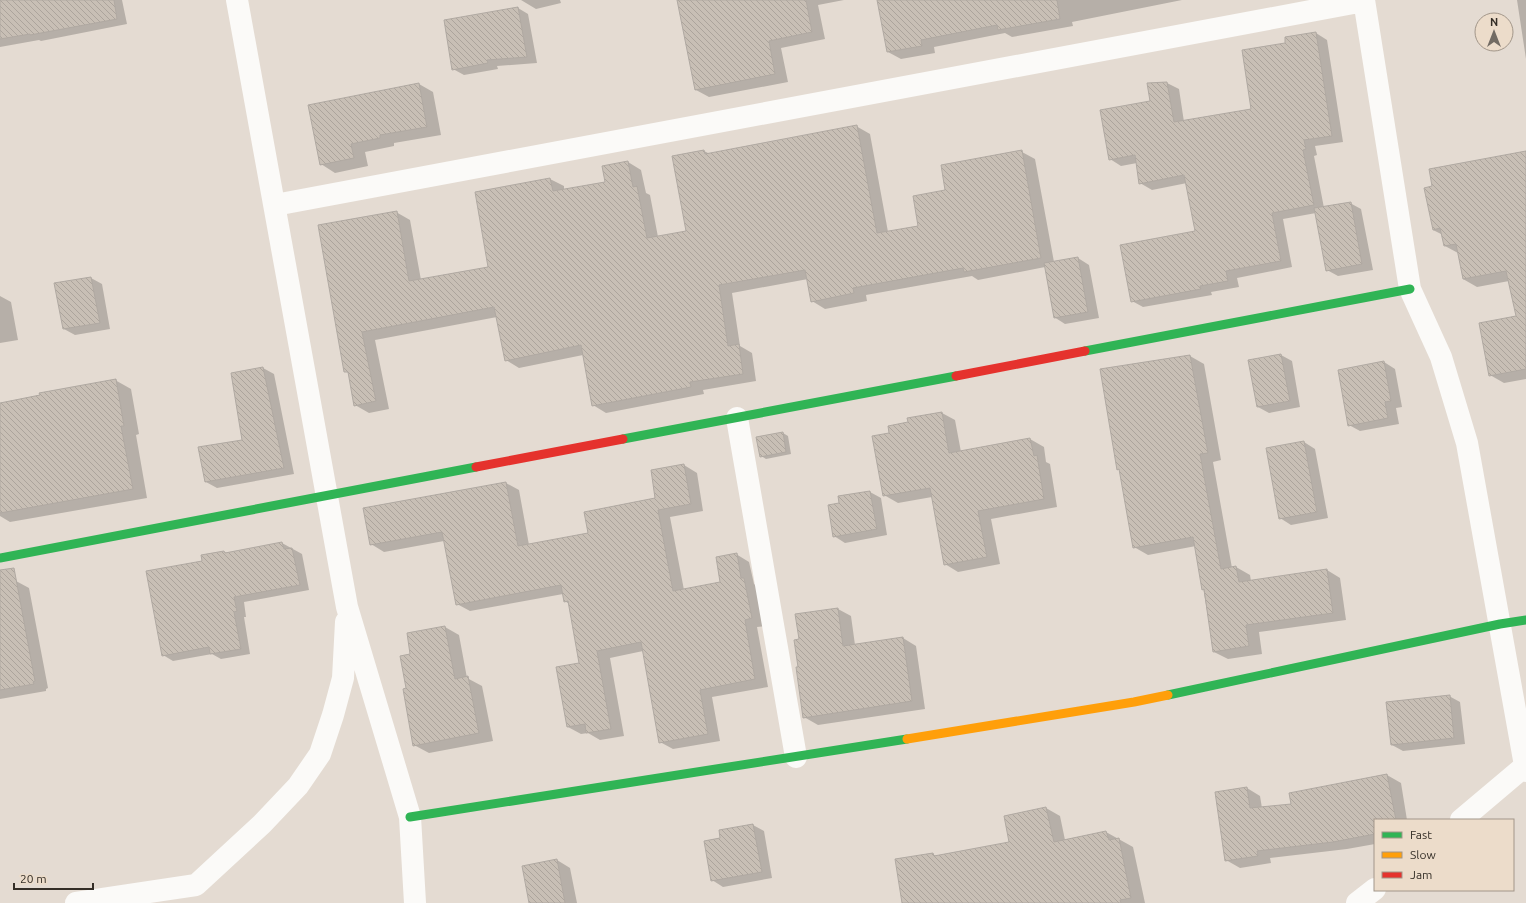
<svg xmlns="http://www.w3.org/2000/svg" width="1526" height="903" font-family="Ubuntu,sans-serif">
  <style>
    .shadow { fill: #0003 }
    .building { fill: url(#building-back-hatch); stroke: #b0a9a2 }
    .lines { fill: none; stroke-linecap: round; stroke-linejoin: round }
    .street { stroke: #fbfaf8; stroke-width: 22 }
    .fast { stroke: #30b455; stroke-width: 9 }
    .slow { stroke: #ff9f0a; stroke-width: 9 }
    .jam { stroke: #e5322d; stroke-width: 9 }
  </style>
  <defs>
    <pattern id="building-back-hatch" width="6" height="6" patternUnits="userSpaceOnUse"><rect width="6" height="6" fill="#c8bfb5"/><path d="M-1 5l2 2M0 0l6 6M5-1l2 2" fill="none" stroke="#aca49c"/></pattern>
  </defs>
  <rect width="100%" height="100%" fill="#e4dbd2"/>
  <path class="shadow" d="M0,0H122L127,24L41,41L39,40L0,47Z
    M521,0H560L561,3L536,9Z
    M678,0H844L818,5L825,39L781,48L788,82L709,97L696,90Z
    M878,0H1182L1072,22L1073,26L1012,37L1005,33L934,47L935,53L901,59L888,52Z
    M1517,0H1526V59Z
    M518,8L528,14L537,63L497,66L498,69L464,75L453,69Z
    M1316,33L1327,40L1343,142L1315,146L1317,155L1314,156L1324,208L1350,203L1361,209L1373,270L1338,276L1327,270L1316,213L1283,219L1292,267L1237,278L1239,287L1211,292L1212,295L1143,307L1132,301L1196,231L1187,183L1152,190L1140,183L1137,163L1121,166L1110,159L1151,102L1148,84L1167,83L1179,89L1184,122L1252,110L1287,44Z
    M419,84L433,92L441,135L394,143V146L365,152L368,166L335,173L321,164Z
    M856,126L870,134L888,232L919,226L946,191L1022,152L1035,159L1054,262L1078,258L1089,265L1099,318L1065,324L1054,317L1045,267L978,280L972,276L866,295L867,301L825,309L812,301L808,279L732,293L740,346L752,353L756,381L703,390L704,394L606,413L593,405L583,355L519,368L506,360L497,317L375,340L389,409L369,413L355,405L349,373L345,371L396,212L410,220L421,280L489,267L550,179L564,186V190L606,183L628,162L641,170L646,193L650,195L658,237L687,232L673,157L704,151L710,154Z
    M1526,152V379L1504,383L1490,375L1517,317L1509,281L1477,287L1463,279L1458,253L1445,246L1443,235L1433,230V187Z
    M91,278L102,284L110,329L75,335L64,329Z
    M0,296L11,302L18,340L0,343Z
    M1281,355L1292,361L1300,407L1269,413L1258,407Z
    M1190,356L1204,364L1221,460L1213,462L1232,568L1236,567L1250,575L1251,581L1327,570L1340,578L1346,620L1259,632L1262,654L1228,659L1214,652L1196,546L1148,555L1134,547L1120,470L1118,469Z
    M1384,362L1395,369L1402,407L1396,408L1399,424L1360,431L1349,425Z
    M263,368L274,374L294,474L217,488L206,482L244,440Z
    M115,380L131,389L139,434L136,435L147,498L10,522L0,516V403Z
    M942,413L955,420L961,452L1030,439L1044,447L1046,462L1050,464L1057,507L991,519L1000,564L958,572L945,564L932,497L898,503L884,495L891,433L909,423Z
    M783,433L788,436L791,454L766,459L761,456Z
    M1304,442L1315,449L1328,518L1291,525L1280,518Z
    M684,465L697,473L703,511L670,517L684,590L721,583L736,554L749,562L754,584L757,586L765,626L757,627L768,687L712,697L720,741L673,749L660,742L643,651L610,658L624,736L600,740L588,733L581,734L568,727L580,664L569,604L565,601L563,594L470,611L457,604L444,541L384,552L371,544L364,509L506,483L519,490L529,545L589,534L657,499Z
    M870,492L881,498L887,535L845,543L834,536L840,503Z
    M282,543L302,554L309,590L244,602L246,617H244L250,654L221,659L212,654L173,661L163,655L203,562L224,552L227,553Z
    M16,581L29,588L48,688L46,689V691L0,699V583Z
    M838,609L851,616L855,645L903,638L916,646L925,709L818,725L804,717L799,668L800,640Z
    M445,627L459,635L467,678L482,686L493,741L429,753L414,745L407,688L412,655Z
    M1449,696L1460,702L1465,744L1403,751L1392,745Z
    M1387,775L1401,783L1407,820H1375V844L1347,849L1270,858L1271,863L1240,868L1226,860L1247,788L1260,796L1262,808L1292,804Z
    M1046,808L1060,816L1065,840L1106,832L1133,847L1145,903H903L933,854L937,857L1010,843Z
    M753,825L764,831L772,878L723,887L712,880L722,839Z
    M557,860L570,868L577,903H530Z"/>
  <path class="building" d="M0,0H114L117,19L30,35V34L0,39Z
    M677,0H806L812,32L769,41L775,74L695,90Z
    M877,0H1057L1060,19L998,30L997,25L921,40L922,46L887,52Z
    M518,7L527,57L487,60L488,63L452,70L444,20Z
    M1316,32L1332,136L1304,140L1306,149L1303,150L1314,205L1272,213L1281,261L1226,271L1228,281L1200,286L1201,289L1131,302L1120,245L1195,231L1184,175L1139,184L1135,155L1109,160L1100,110L1150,101L1147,83L1167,82L1174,122L1251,109L1242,50L1285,43V37Z
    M419,83L427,127L380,135V138L351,144L354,158L320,165L308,105Z
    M857,125L877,233L918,226L913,196L945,190L941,165L1022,150L1041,258L964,272L963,268L853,288L854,293L811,302L805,270L719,285L728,346L739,344L743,374L690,382L691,387L592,406L581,345L505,361L494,307L362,332L376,401L354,406L348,372H344L318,225L397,211L409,281L488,267L475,192L550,178L553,191L605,182L602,166L628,161L633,187L637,186L647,238L686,231L672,156L704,150L705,154Z
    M1526,151V369L1489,376L1479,323L1516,316L1506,271L1463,279L1456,244L1444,246L1440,228L1433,230L1424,188L1432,186L1429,169Z
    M1351,202L1362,264L1326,271L1314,208Z
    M1078,257L1088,312L1054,318L1044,263Z
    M91,277L100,323L63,329L54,283Z
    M1281,354L1290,401L1257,407L1248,360Z
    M1190,355L1208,453L1200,454L1221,569L1236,566L1239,582L1327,569L1333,613L1246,625L1249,646L1213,652L1204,589L1202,590L1193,537L1133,548L1119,469L1117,470L1100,369Z
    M1384,361L1391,401L1385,402L1388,418L1348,426L1338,370Z
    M263,367L284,468L205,482L198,447L242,440L231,373Z
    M116,379L124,426H121L133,489L0,513V403L40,395L39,393Z
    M942,412L949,453L1030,438L1034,456L1037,455L1044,499L978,511L987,557L944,565L930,488L883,496L872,436L889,433L888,426L908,422L907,418Z
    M783,432L786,452L760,457L756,437Z
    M1304,441L1317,512L1279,519L1266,448Z
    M684,464L691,504L658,510L673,591L720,582L716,557L737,553L741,578H744L752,618L745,620L755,679L700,690L708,734L659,743L641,642L597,651L611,729L586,733L585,724L567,727L556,667L579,663L568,601L564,602L561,585L456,605L442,532L370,545L363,508L506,482L518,546L588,533L584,512L655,498L651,470Z
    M870,491L877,529L833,537L828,505L839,503L838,496Z
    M282,542L284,549L292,548L300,585L234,597L237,611L234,612L241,649L210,654L209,647L162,656L146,571L202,561L201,555L224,551L225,553Z
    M14,568L35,681L33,682L34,684L0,690V570Z
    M838,608L843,646L903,637L912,701L803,718L796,667H798L794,640L799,639L795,614Z
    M445,626L455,679L468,676L479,733L413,746L403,689L406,688L400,656L410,654L407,633Z
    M1450,695L1454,738L1391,745L1386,702Z
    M1387,774L1396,820H1375V834L1333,842L1257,851L1258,856L1225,861L1215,792L1247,787L1250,808L1291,804L1289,793Z
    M1046,807L1054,842L1106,831L1109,840L1119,838L1131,898L1120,900L1121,903H902L895,859L933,853L934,856L1009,842L1004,816Z
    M753,824L762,872L711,881L704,841L720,838L719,830Z
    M557,859L565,903H529L522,866Z"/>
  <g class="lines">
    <path class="street" d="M237,0L347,607L410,817L415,903
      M1364,0L1410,289L1441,357L1467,443L1526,771
      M275,205L1364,1
      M737,418L796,757
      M1461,820L1525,766
      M76,903L196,885L262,824L298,786L320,754L333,715L343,678L346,622
      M1357,903L1375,889"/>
    <path class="fast" d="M1085,351L1410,289
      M623,439L956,376
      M0,558L476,467
      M1168,695L1500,624L1526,620
      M410,817L907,739"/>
    <path class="slow" d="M907,739L1134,702L1168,695"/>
    <path class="jam" d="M956,376L1085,351
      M476,467L623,439"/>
  </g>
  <rect x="1374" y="819" width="140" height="72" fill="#ecdcca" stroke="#a29689"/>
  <rect x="1382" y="832" width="20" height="6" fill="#30b455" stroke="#a29689"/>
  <text x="1410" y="839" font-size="12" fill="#342e27">Fast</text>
  <rect x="1382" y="852" width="20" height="6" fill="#ff9f0a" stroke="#a29689"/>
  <text x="1410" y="859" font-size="12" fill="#342e27">Slow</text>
  <rect x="1382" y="872" width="20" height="6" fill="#e5322d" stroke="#a29689"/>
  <text x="1410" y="879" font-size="12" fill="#342e27">Jam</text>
  <g transform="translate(1494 32)"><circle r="19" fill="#ecdcca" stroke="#a29689"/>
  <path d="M0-3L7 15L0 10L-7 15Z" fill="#726b63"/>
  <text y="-6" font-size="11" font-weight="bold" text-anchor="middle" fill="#342e27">N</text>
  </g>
  <path d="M14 883v6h79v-6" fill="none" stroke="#342e27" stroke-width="2"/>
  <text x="20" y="883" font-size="12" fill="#342e27" stroke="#ecdcca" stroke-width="3" paint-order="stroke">20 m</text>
</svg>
